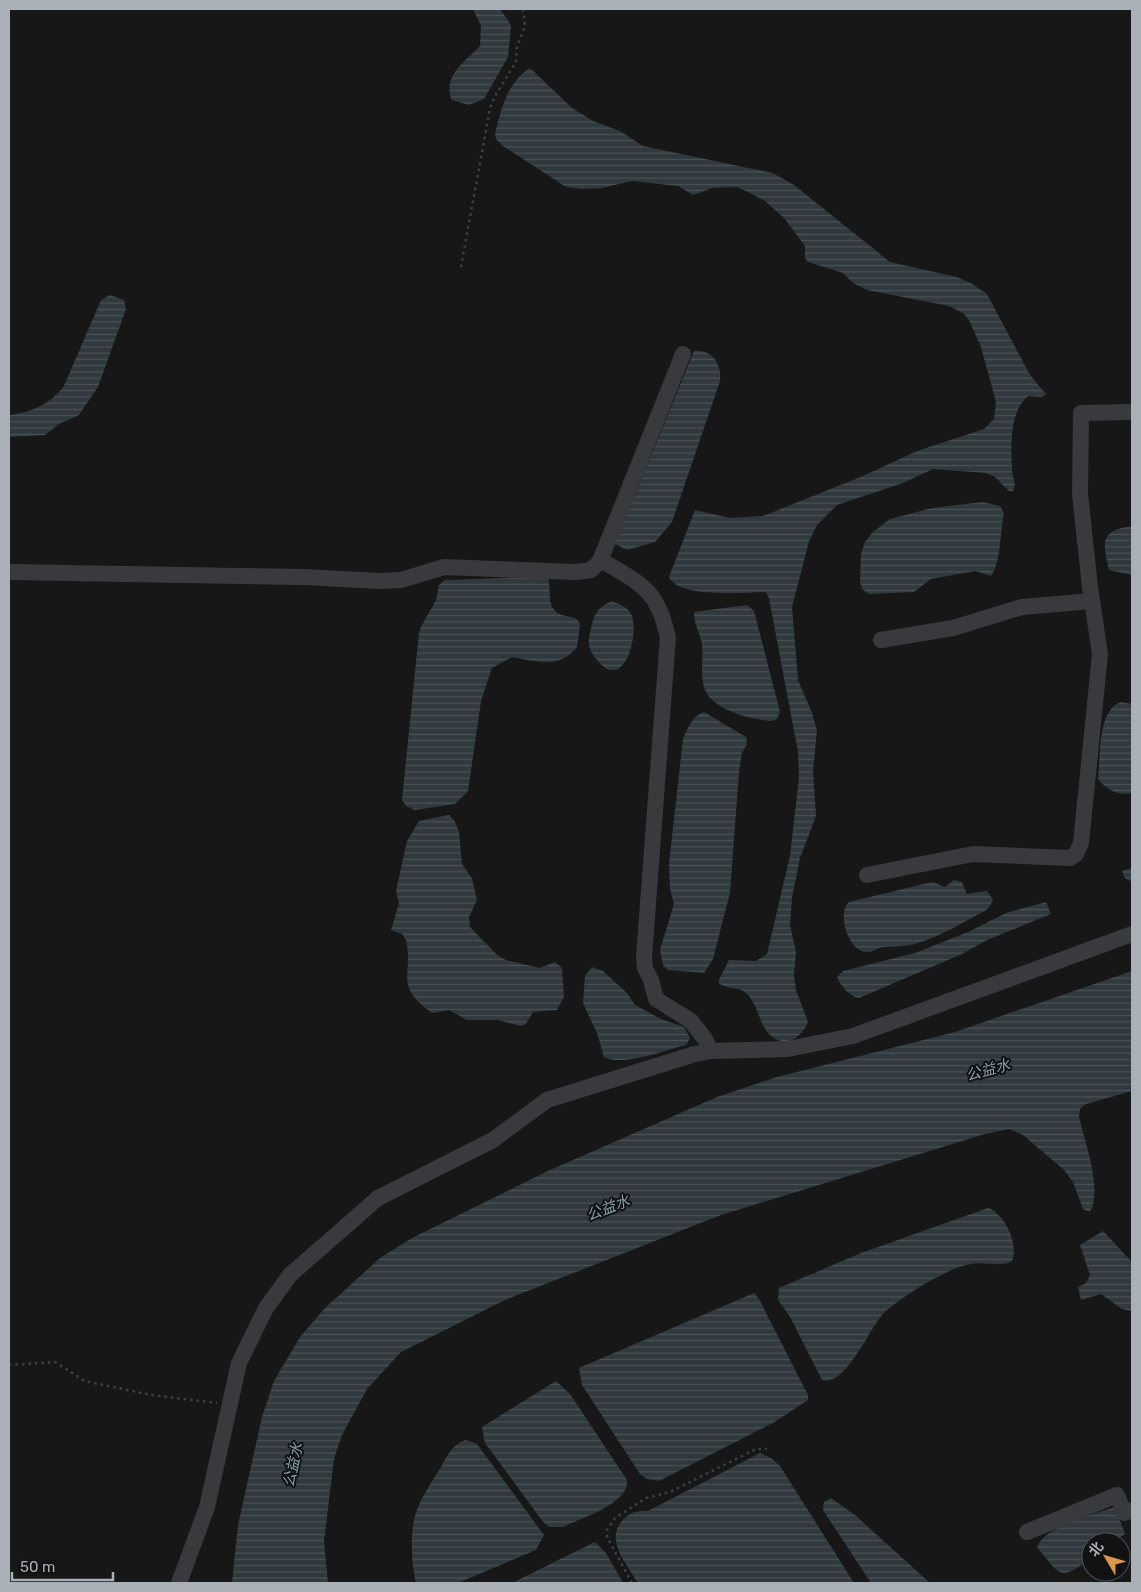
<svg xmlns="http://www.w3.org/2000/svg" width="1141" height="1592" font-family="Rubik,'Noto Sans SC',sans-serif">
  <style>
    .water { fill: url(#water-rules) }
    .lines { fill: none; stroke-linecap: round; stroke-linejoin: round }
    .path { stroke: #3e4144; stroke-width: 2.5; stroke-dasharray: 2.5 4; stroke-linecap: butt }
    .minor { stroke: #383a3d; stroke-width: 16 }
    .labels { text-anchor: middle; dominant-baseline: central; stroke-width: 4; stroke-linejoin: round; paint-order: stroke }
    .water-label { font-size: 15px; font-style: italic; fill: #85a1ae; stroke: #121213 }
  </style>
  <defs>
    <pattern id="water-rules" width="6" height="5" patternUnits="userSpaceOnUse" patternTransform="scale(1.25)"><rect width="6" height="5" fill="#30393d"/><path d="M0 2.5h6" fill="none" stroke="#4b5357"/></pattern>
  </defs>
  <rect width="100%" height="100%" fill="#171718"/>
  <path class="water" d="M473,9H500L511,25L508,57L484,99L469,105L452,100C441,76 468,59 480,46L481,26Z
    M530,68L572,108L593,121L620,131L643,146L773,173L794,185L890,262L957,277L971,283L987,294L1030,375L1046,394L1042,397L1028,396C1009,412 1011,446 1012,468C1012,477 1017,484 1013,491H1009L995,477L986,473L933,469L903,483L837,505L817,525L809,541L792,607L798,680L812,713L817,730L813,771L816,816L800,858L792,898L790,925L796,952L794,975L796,990L808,1022C801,1039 784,1049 769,1034C759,1024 758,1004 746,993C738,986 725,990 718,982L729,960L756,961L767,954L790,856L799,777L798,752L769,598L766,592C746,593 677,598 669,577L695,510L730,518L763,516L863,476L917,451L984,429L994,419L996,402L981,347L969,320L963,313L949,306L867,290L853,283L843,273L808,262L805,258V246L784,218L765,201L752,194L737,187L712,188L693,195L678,186L632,181L602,188L582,189L566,187L503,146L496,139L495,134C501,110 507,82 530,68Z
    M110,295L124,300L126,309L98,387L79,415L59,424L45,435L9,437V415C32,412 49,405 64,386L101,300Z
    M694,351C712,349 722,364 720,381L672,522L655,542L627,550L615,544Z
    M983,502L1000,506L1004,513C1000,532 1001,562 991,576L975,571L931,579L914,592L869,594L862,589L860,580L861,554L865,542L873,532L890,519L932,508Z
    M1132,526V575L1109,570C1103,542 1099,531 1132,526Z
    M539,577L548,578C552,590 546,606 558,613C564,617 572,616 578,620L580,624L577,647C559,670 536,661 512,657L492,668L481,701L468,791L455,804L415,810L406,806L402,800L419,633C424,616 440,602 438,586L445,580Z
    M612,601C618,604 628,607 631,614C640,631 625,695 597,660C588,649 587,644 591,629C594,614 598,607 612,601Z
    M747,605L754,611L780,712L777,719L772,721C751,720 706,709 703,683C701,671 703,657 702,645C701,634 693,623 694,612Z
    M1121,702L1132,704V793C1118,796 1107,790 1098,779C1101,757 1097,710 1121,702Z
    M704,712L746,737L747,744L742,753L739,772L730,893L713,959L704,973L668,970L663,965L660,950L674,904L670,889L669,864L683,739C688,728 692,716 704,712Z
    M449,815L454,820L459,831L462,864L472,878L477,900L469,917L470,927L497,955L506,960L540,968L555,962L562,968L564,997L557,1010L533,1012L525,1025L520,1026L498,1020H467L449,1010L432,1013C393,985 414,976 406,940L402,934L391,930L399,903L396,891L407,841L419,821Z
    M1132,868V882L1125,878L1122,871Z
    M954,880L962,882L967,894L987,891L993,900L990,906L985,911C963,922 938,938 915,944C904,947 894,946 884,947C878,947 873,953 866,952C849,952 836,913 849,902L932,882L945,887Z
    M1046,902L1051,914L987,940L962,954L859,998C849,996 841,986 837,977L843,971L915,953L968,932L1006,913Z
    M592,967L603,971L627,993L635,1005L661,1019L684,1027L690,1038L686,1045C665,1050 624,1067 604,1057L597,1033L583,1003L585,976Z
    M1132,971V1091L1086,1104L1080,1109L1079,1116C1084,1140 1103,1190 1090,1212L1083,1209L1073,1182L1064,1170L1023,1135L1009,1129L985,1134L721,1215L505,1300L401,1352L367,1389L342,1435L334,1459L324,1541L328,1583H232L238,1525L262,1417L274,1381L300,1337L324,1309L380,1258L412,1238L548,1171L717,1097L777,1077L955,1032Z
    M988,1208C1005,1214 1019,1244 1012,1261C1003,1268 983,1261 971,1264C945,1269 908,1293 887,1310C871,1322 847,1388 822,1380L790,1317L778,1300L779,1288L861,1253Z
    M1103,1231L1132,1262V1311L1122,1309L1101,1294L1081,1300L1078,1287L1086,1283L1090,1275L1080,1245Z
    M754,1293L759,1299L808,1395V1400L773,1423L659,1481L647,1479L640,1474L582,1385L579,1368Z
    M556,1381L570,1394L627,1480C630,1504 581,1518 563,1527H550L544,1523L485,1443L482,1427Z
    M466,1440L477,1444L544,1535L536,1550L458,1583H416C411,1561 409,1529 418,1507C424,1493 433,1480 441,1467C447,1456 453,1443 466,1440Z
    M760,1453L771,1458L780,1466L854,1583H638C626,1563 602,1537 626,1517C632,1512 640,1510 648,1511Z
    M831,1498L855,1515L930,1583H871L823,1510L824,1502Z
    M1115,1507L1125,1534L1113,1542H1091V1558C1059,1582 1061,1576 1037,1547C1045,1526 1095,1514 1115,1507Z
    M595,1542L606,1553L623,1583H512Z"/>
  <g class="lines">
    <path class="path" d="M461,267L490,108L495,96L516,62L517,47L525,26L523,9
      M9,1365L55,1362L85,1381L151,1395L217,1403
      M632,1583L607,1537V1530L615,1518L646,1498L670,1492L756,1449H767"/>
    <path class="minor" d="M601,560C620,572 648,584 658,607C663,616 665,627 668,637L644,957L645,968L651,980L656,999L691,1021L705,1039L711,1051
      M9,572L304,577L380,581L401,580L444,567L576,572L591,570L600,561L683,354
      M881,640L953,628L1022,607L1092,601
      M867,875L973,854L1070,858L1076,854L1081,843L1100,654L1090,587L1080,494L1081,413L1132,412
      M1027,1532L1117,1495L1124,1513L1132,1510
      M179,1583L207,1507L239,1363L266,1308L290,1275L378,1198L493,1140L547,1100L695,1054L711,1051L788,1049L853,1036L1132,934"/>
  </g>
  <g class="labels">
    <g class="water-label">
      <text transform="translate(988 1070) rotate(-15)">公益水</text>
      <text transform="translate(608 1208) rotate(-21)">公益水</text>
      <text transform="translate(293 1465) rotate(-78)">公益水</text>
    </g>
  </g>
  <rect width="1141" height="1592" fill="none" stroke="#aab0b7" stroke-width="20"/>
  <g transform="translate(1106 1557) rotate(308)"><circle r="24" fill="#121213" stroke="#4f5155"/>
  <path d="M0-4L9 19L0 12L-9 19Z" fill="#dd964a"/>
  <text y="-8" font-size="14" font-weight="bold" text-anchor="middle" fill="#aab0b7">北</text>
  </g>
  <path d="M12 1572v8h101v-8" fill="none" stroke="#aab0b7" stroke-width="2.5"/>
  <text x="20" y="1572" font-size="15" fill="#aab0b7" stroke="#121213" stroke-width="4" paint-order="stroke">50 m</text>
</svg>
